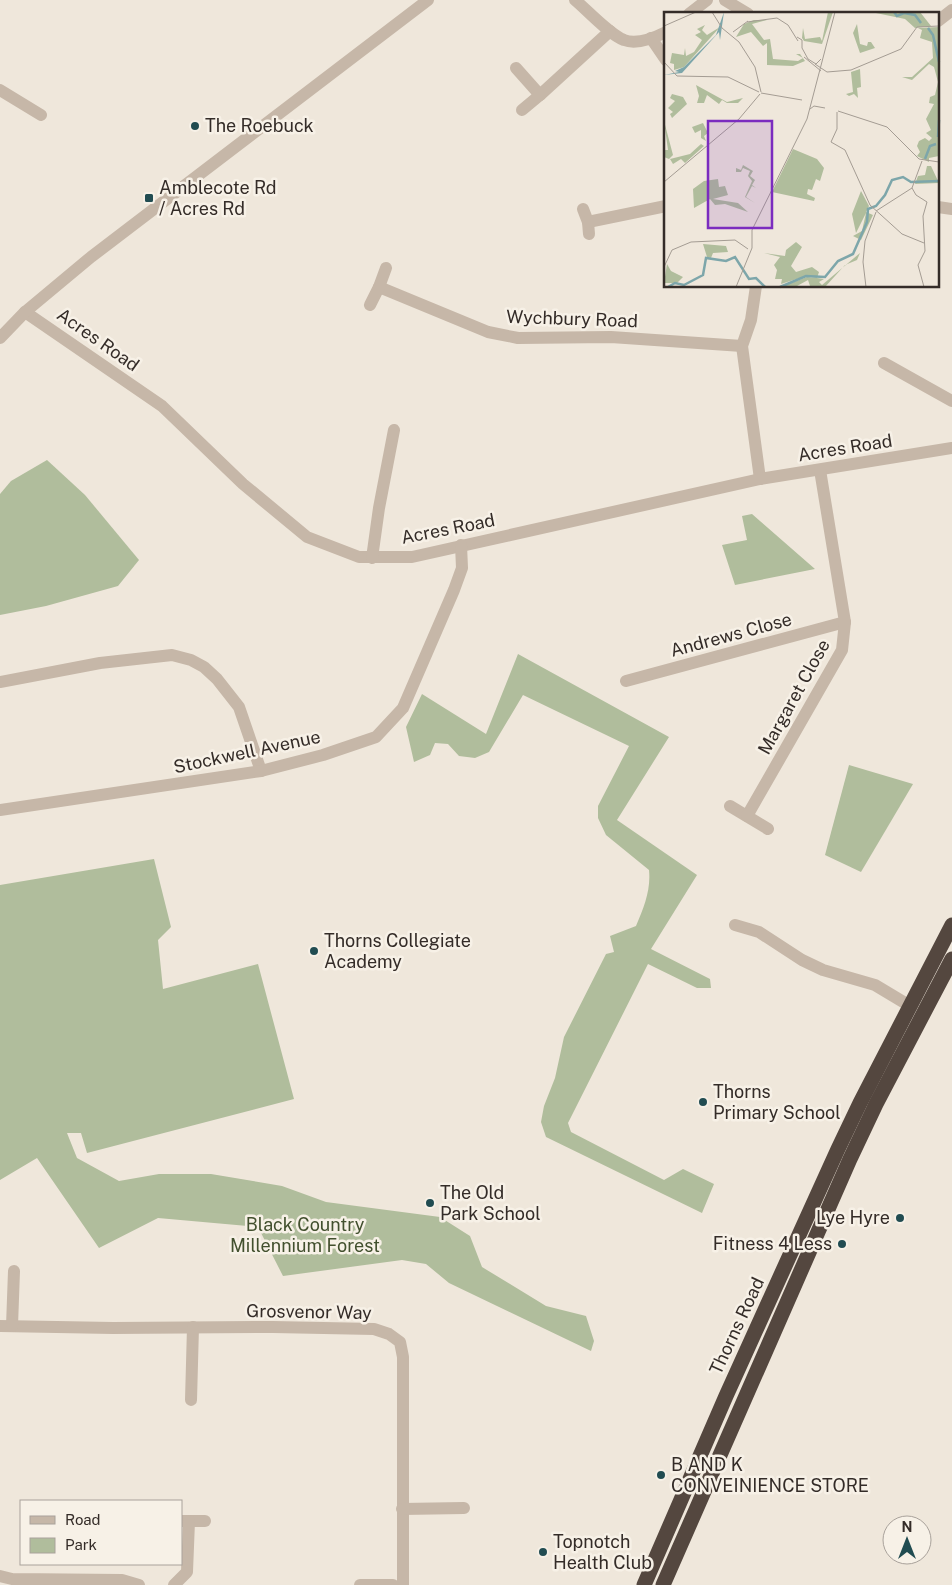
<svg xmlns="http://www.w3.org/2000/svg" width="952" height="1585" viewBox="0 0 952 1585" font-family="'Public Sans',sans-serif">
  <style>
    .green { fill: #b0bd9c }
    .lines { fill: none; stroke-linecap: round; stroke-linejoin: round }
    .minor { stroke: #c6b7a8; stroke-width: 12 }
    .highway { stroke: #54473f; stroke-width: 15 }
    .poi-dot { fill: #214c51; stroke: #f7f1e7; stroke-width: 2 }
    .labels { text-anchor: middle; stroke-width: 5; stroke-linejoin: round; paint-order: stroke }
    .poi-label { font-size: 18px; fill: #342c28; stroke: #f7f1e7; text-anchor: start }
    .street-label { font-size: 18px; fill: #342c28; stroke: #f7f1e7 }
    .park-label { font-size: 18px; fill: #42502e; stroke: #f7f1e7 }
    .inset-river { fill: none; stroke: #7da6aa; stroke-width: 2.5 }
    .inset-road { fill: none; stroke: #a49c93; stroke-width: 1 }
    .view { fill: #7b2cbf; fill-opacity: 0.15; stroke: #7b2cbf; stroke-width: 2.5 }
    .inset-edge { fill: none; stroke: #342c28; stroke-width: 2.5 }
  </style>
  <rect width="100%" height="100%" fill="#efe7db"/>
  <!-- green -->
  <g class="green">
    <polygon points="47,460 85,495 139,560 118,586 46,606 0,615 0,494 11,481"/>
    <polygon points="752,514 815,569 735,585 722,545 747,540 742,516"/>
    <path d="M518 654 669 737 617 820 697 875 651 949 710 979 711 988H697L648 964 568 1123 571 1132 664 1180 683 1169 714 1184 702 1213 546 1137 541 1122 544 1106 555 1078 564 1037 606 954 614 952 610 936 636 926C644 907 651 890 649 870L606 835 598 818V806L629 746 523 695 489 752 475 758 459 756 448 744 435 743 430 755 414 762 406 727 422 694 486 734Z"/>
    <polygon points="849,765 913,784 861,872 825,855"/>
    <polygon points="154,859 171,927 158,940 163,989 258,964 294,1099 87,1153 81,1133 67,1133 77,1158 119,1181 159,1174 211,1174 282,1186 326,1202 440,1217 470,1236 482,1267 546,1306 586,1316 594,1341 591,1351 449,1283 426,1264 402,1260 283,1276 258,1227 158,1218 99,1248 37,1158 0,1180 0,885"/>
  </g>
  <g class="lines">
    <!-- minor -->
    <g class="minor">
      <path d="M575 0C587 10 610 35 624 40 637 45 654 38 666 32"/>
      <polyline points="725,0 748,14"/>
      <polyline points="689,14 707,0"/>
      <polyline points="938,21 952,10"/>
      <polyline points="651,38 666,60"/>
      <polyline points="516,68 540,95"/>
      <polyline points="0,90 41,115"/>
      <polyline points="522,110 540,95 610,31"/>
      <polyline points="938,207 952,209"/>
      <polyline points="583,209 588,222 589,234"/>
      <polyline points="588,222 666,206"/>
      <polyline points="756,286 751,320 742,346 760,479"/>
      <polyline points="379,287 488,332 518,338 611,337 742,346"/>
      <polyline points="370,305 379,287 386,268"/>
      <polyline points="25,312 162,406 243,484 307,537 359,557 412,557 760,479 952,448"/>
      <polyline points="0,338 25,312 91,257 428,0"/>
      <polyline points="884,363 952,401"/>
      <polyline points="372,558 379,508 394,430"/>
      <polyline points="626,681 845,622"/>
      <polyline points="0,682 100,663 172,655 191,660 204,667 217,679 239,707 261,771"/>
      <polyline points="730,806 768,829"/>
      <polyline points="0,810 261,771 323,755 376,737 403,708 454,590 462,568 461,545"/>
      <polyline points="747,816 842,650 845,622 820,470"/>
      <polyline points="735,925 759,932 802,960 823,970 875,985 910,1006"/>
      <polyline points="0,1326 113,1328 273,1327 374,1329 389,1334 400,1342 403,1357 403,1585"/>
      <polyline points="12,1326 14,1271"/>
      <polyline points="191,1400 193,1327"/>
      <polyline points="402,1509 464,1508"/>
      <polyline points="181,1521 205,1521"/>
      <polyline points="0,1576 12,1579 122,1580 139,1585"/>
      <polyline points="174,1585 187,1572 189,1521"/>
      <polyline points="360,1585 393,1585"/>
    </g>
    <!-- highway -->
    <g class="highway">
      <polyline points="644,1585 726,1396 838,1149 860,1103 952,925"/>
      <polyline points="663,1585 850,1159 876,1104 952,959"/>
    </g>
  </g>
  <!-- markers -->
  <g class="poi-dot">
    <circle cx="195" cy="126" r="5"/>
    <rect x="144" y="193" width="10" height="10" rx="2.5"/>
    <circle cx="314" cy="951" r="5"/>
    <circle cx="703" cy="1102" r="5"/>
    <circle cx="430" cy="1203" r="5"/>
    <circle cx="900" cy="1218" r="5"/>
    <circle cx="842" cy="1244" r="5"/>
    <circle cx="661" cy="1475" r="5"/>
    <circle cx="543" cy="1552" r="5"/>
  </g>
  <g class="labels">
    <!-- poi labels -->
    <g class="poi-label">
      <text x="205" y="132">The Roebuck</text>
      <text x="159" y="194">Amblecote Rd<tspan x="159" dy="21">/ Acres Rd</tspan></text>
      <text x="324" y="947">Thorns Collegiate<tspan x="324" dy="21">Academy</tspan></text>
      <text x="713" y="1098">Thorns<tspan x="713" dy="21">Primary School</tspan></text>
      <text x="440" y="1199">The Old<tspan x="440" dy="21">Park School</tspan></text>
      <text x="890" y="1224" text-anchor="end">Lye Hyre</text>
      <text x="832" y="1250" text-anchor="end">Fitness 4 Less</text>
      <text x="671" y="1471">B AND K<tspan x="671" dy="21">CONVEINIENCE STORE</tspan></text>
      <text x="553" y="1548">Topnotch<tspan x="553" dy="21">Health Club</tspan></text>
    </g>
    <!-- street labels -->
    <g class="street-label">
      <text transform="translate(572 319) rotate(2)" y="6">Wychbury Road</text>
      <text transform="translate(98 340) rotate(35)" y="6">Acres Road</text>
      <text transform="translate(845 448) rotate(-9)" y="6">Acres Road</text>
      <text transform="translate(448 529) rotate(-11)" y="6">Acres Road</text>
      <text transform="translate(731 635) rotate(-15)" y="6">Andrews Close</text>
      <text transform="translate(794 697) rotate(-61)" y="6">Margaret Close</text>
      <text transform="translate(247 752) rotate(-12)" y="6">Stockwell Avenue</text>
      <text transform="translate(309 1312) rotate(1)" y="6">Grosvenor Way</text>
      <text transform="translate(737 1326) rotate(-65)" y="6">Thorns Road</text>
    </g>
    <!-- park labels -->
    <g class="park-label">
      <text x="305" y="1231">Black Country<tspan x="305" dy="21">Millennium Forest</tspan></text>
    </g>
  </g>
  <!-- overview -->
  <g transform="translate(664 12)">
    <rect width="275" height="275" fill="#efe7db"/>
    <path d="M164 0H169L158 32 140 29 138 26 139 16 141 27 156 25 158 29ZM207 0H256L267 14 251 16 241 7ZM90 8H103L88 12 100 28 106 27 109 47 134 49 139 46 132 42H136L141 49 129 54 103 53V31L99 34 87 20 72 25 80 12ZM193 12 196 32 203 34 204 30H207L211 36 196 41 189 21ZM41 13 38 18 43 23 56 15 20 55 10 58V52L6 51 8 41 20 43 21 36 22 44 30 40 38 28 31 23 37 20 33 17ZM275 15V144L265 146V150L253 144 256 140 253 134 255 129 261 126 265 129 268 126 262 121 267 118 262 107 270 92 265 91 266 85 271 83 274 70 270 55 265 52 248 68 238 65H248L269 46 268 30 256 26 258 18 254 16ZM196 57 197 75 193 76 194 86 190 82 185 84 182 82 189 80 187 60ZM32 73 63 90 79 86 74 91H63L58 88 55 92 43 83 40 91H33L35 84ZM8 82 19 85 23 92 8 106 6 102 9 100 4 96 11 89 6 86ZM0 109 9 143 5 147 0 145V138H4ZM39 111 44 121 40 124 42 129 37 126V118L31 121 28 115ZM37 132 40 134 21 151 17 147 9 152 6 147 26 142ZM129 137 153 147 160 156 156 169 152 167 148 178 144 177 143 182 151 186 150 189 108 180ZM79 153 89 159 86 164 91 168 88 173 92 176 88 174 82 185 91 191 81 185 88 169 84 164 86 159 79 156 77 160H72V156L77 158ZM263 154H267L275 171 251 172 254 164 261 163ZM54 167 55 175 61 174 64 183 49 187 74 191 84 200 61 192 51 193 46 187 30 196 29 177 40 169ZM197 179 205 194 202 200 209 203 197 228 189 224 198 219 202 201 192 221 188 202ZM132 230 138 235 127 254 132 260 148 255 155 260 153 266 160 267 155 270 158 273 196 241 193 248 181 253 161 275 146 274 144 268 133 274 117 275 143 265 153 266 142 264 117 272 118 267H111L113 258 110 253 116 245 100 241 121 244 122 238ZM39 232 62 234 64 240 49 241 47 246 43 245ZM3 252 7 259 19 265 13 271H0Z" fill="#b0bd9c"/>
    <path d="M60 0 56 28 55 20 18 61 0 63 15 60 11 59 20 55 52 23Z" fill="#7da6aa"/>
    <path class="inset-river" d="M230 0 233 4 240 1 251 3 257 11M264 16 269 23 275 50M274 125 275 108M261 147 266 134 272 132M4 275 11 271 20 273 39 263 42 246 62 249 71 245 85 267 92 266 101 275M116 275 142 264 161 265 174 249 189 242 203 210 204 197 212 194 221 183 228 168 239 165 247 170 275 169"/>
    <path class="inset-road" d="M48 0 58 16 75 30 91 55 97 80M83 10 113 6 124 13 134 29M0 14 32 0M69 20 84 9M133 25 138 28V36L144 47M140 45 157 59M144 47 152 52 157 47M0 50 13 64 64 65 95 80M151 52 163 60 187 58 237 37 253 15 275 14M97 81 138 88M146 97 150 94 161 96M174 99 223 115 255 147 275 150M173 100V117L167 130 181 138 206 193 238 222 260 231M258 149 248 176 252 183 263 190 259 204 261 239 254 253 260 275M0 170 75 107 96 82M212 199 248 176M0 255 8 238 27 230 71 228 84 237M72 275 88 236V218L143 107 171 0M202 275 199 250 201 229 212 200"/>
    <path class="view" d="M44 109H108V216H44Z"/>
    <rect width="275" height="275" class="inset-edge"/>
  </g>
  <!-- legend -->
  <rect x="20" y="1500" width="162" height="65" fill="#f7f1e7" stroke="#a9a29b"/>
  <rect x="30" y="1516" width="25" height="8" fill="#c6b7a8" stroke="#a9a29b"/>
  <text x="65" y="1525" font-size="15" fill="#342c28">Road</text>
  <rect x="30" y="1538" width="25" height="15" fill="#b0bd9c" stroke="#a9a29b"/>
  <text x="65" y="1550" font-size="15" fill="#342c28">Park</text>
  <!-- north arrow -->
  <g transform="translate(907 1540)"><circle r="24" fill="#f7f1e7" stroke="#a9a29b"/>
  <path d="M0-4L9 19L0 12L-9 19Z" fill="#214c51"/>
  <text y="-8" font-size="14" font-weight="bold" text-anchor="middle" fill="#342c28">N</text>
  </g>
</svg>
